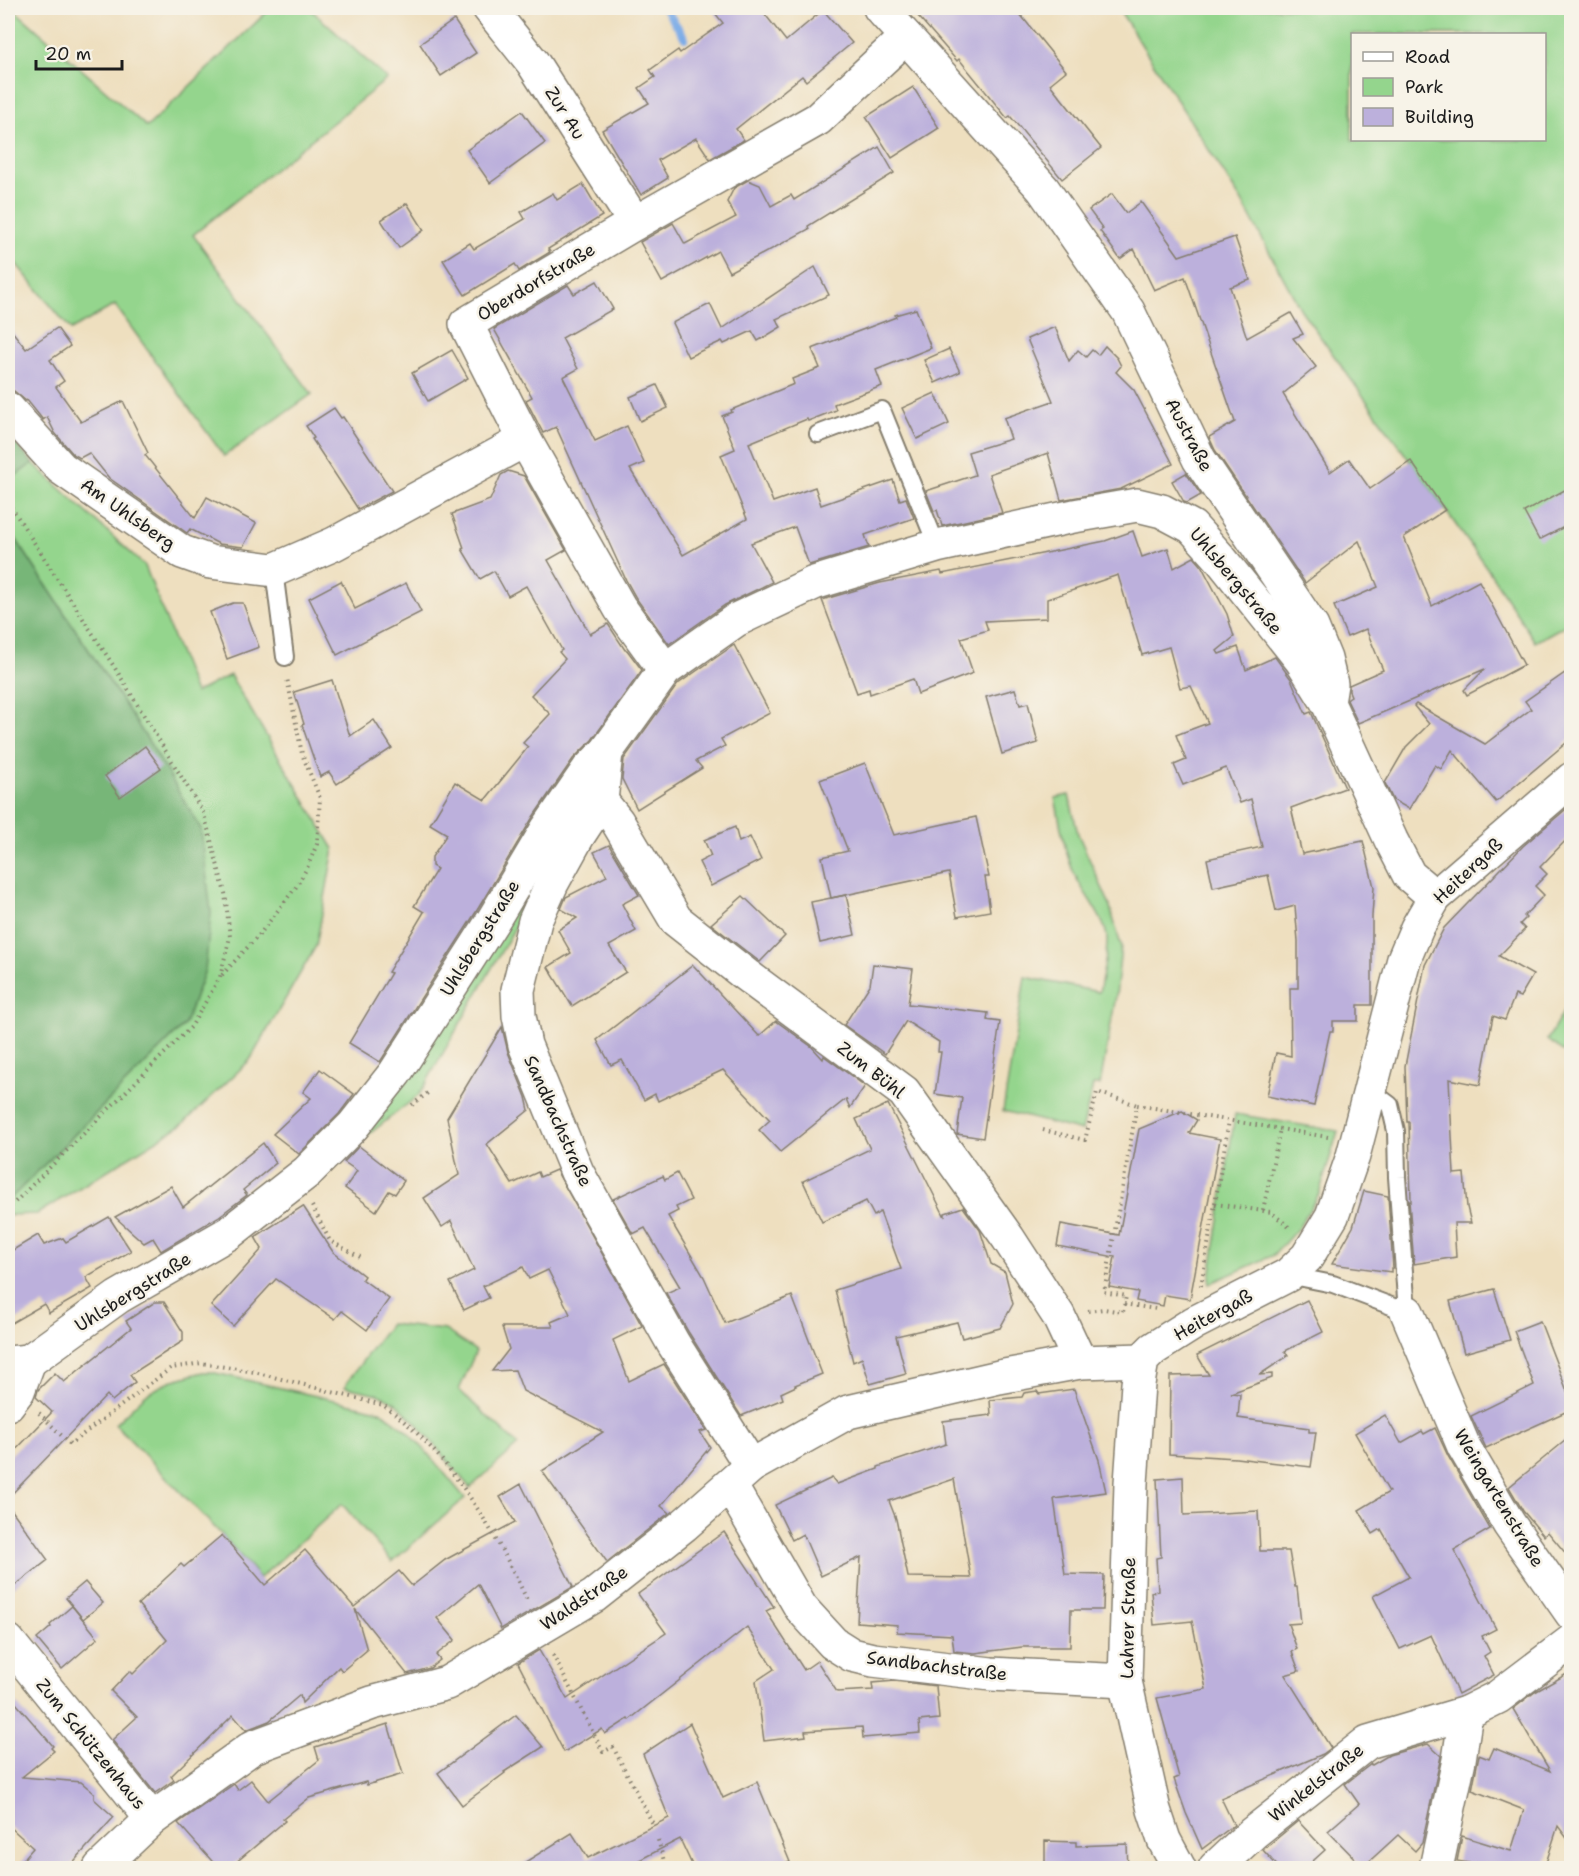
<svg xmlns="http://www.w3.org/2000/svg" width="1579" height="1876" viewBox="0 0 1579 1876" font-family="'Shantell Sans',sans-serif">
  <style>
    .green { fill: #94d58d; stroke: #587854; stroke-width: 1.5; fill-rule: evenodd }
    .forest { fill: #77b678; stroke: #4a694a; stroke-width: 1.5 }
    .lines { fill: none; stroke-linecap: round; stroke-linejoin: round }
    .stream { stroke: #7cace7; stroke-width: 8 }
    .building { fill: #bcb0dc; fill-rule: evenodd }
    .lane-casing { stroke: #857e6e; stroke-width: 20 }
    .street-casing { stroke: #857e6e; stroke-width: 36 }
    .secondary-casing { stroke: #857e6e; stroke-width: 36 }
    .path { stroke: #857e6e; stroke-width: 4; stroke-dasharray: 1.5 4.5; stroke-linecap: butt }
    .lane { stroke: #fff; stroke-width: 16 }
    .street { stroke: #fff; stroke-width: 33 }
    .secondary { stroke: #fff; stroke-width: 33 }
    .labels { text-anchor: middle; stroke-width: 5; stroke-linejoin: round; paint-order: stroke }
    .street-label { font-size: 18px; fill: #1c1c1c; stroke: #f7f3e8 }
  </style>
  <rect width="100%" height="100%" fill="#f7f3e8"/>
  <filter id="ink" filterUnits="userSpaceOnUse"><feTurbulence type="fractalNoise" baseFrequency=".0167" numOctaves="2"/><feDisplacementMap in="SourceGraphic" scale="12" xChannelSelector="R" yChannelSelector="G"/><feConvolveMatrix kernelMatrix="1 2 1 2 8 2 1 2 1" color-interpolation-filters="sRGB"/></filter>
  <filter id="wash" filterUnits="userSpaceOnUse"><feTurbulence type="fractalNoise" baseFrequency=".008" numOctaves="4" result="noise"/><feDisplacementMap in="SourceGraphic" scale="24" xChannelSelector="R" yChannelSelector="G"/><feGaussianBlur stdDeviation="1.35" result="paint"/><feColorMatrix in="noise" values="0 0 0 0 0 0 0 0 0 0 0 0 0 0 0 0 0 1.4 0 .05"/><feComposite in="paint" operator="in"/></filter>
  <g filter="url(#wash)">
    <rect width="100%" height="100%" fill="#eedfbf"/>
    <!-- green -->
    <g class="green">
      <polygon points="8,8 12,8 147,127 271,8 309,8 387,79 193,235 312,394 224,456 115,305 71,330 8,254"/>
      <path d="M1118 8H1252L1254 9 1260 8H1571V622L1535 642 1487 568 1301 310 1241 200ZM1352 34H1544V140H1352Z"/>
      <polygon points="33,463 145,566 195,693 230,675 334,849 316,946 250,1060 183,1124 37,1214 8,1215 8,1201 185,1024 153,748 8,527 8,481"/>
      <path d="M1069 795 1078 834 1109 903 1121 946 1116 996 1100 1085H1093L1082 1131 1003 1111 1025 977 1099 992C1102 978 1110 946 1106 932 1101 913 1086 897 1077 879 1064 855 1061 825 1055 798Z"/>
      <polygon points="534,867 532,898 419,1095 336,1160"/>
      <polygon points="1571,999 1572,1057 1571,1057 1547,1040"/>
      <polygon points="1235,1114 1338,1131 1319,1194 1299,1227 1274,1255 1209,1284"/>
      <polygon points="390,1324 445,1330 476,1351 459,1390 518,1445 470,1488 416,1423 395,1402 378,1394 345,1387 347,1382"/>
      <path d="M203 1372H211L378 1410C414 1430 438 1467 465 1498L392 1562 342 1504 260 1578 222 1535 115 1424 145 1395 170 1381Z"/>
    </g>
    <!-- forest -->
    <g class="forest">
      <polygon points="8,436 33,463 8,481"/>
      <polygon points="8,527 153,748 201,829 211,913 205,970 185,1024 8,1201"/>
    </g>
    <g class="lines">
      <!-- stream -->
      <polyline class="stream" points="665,8 685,38"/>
    </g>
    <g id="blocks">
      <!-- building -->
      <g class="building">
        <polygon points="711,8 760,8 786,41 823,10 852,43 806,81 802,76 736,129 744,140 710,159 696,138 658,160 668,178 641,195 602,130 649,103 639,88 655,77 650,70 678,50 680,53 723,23"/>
        <polygon points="911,8 1015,8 1066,71 1050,84 1101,148 1062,179 1010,116 1007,118 959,59 957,61"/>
        <polygon points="454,20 476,53 441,76 420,44"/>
        <polygon points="913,87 939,128 892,158 866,117"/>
        <polygon points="522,111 545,143 490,183 467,150"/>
        <polygon points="879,147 894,173 808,226 809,229 729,272 718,251 662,282 640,242 673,223 685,244 736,217 727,202 734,188 748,180 760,185 771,206 791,195 794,200"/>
        <polygon points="583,184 602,216 548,249 550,252 519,271 515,264 465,295 443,260 470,243 474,249 525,219 521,212 553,193 557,200"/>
        <polygon points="1112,194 1126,213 1141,202 1179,256 1235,237 1250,280 1230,287 1247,338 1291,313 1303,334 1293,338 1316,367 1283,394 1330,472 1349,459 1370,489 1411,461 1445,510 1404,537 1432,606 1479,581 1524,665 1467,695 1464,690 1485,669 1358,723 1347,700 1348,698 1351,696 1349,691 1349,685 1383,670 1366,629 1347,637 1334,606 1378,587 1359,541 1305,583 1215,450 1209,437 1235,422 1185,277 1154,290 1134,249 1120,259 1100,231 1103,229 1089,210"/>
        <polygon points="407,203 424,230 399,248 381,220"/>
        <polygon points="815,267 829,295 776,319 781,327 758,341 752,331 724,344 722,341 688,357 672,323 710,304 722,329"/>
        <polygon points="597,281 613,309 562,338 578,369 563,377 595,441 627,426 644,463 630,469 683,555 747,519 721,455 735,449 722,416 732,412 731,410 794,384 792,379 820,368 812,349 896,317 895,315 916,309 931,348 876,370 882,386 834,404 836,410 808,421 807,419 749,443 773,502 815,487 821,505 893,480 900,500 906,498 914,518 865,535 869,547 809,565 795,527 751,543 772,582 725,605 669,644 636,598 626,580 556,427 543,433 542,431 526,400 532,397 494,329 568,285 574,294"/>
        <polygon points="8,326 26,349 57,328 70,346 50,360 64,381 56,387 81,422 123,401 148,453 145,455 195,518 207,497 256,523 243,547 219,544 190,529 187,533 109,478 89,453 80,458 73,454 55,433 47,417 43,420 27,400 26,401 14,391 8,391"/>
        <polygon points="1055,327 1069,361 1078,350 1086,357 1092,350 1098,355 1105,346 1117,358 1121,366 1116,372 1134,390 1173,464 1121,489 1061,500 1048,453 989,474 1002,513 942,526 937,510 934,511 926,491 975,475 968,452 1011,439 1004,418 1053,401 1027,339"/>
        <polygon points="949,349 960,372 935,383 924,360"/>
        <polygon points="452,350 468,378 428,401 412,373"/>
        <polygon points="657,385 668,408 640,421 630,397"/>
        <polygon points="935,393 949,424 917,439 902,408"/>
        <polygon points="334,408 341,418 343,417 392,491 358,509 312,439 314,438 306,426"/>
        <polygon points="508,471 524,476 566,550 548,560 590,634 608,624 625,650 627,650 642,670 592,740 573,759 533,817 476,912 380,1062 349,1043 391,973 388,972 424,912 414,906 437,869 432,866 432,857 447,834 430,824 455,782 485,800 528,747 523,743 550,714 531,695 565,659 559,652 562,650 526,586 508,596 494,571 480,579 462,549 464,548 452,514 490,500 501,475"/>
        <polygon points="1186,473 1201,495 1187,503 1184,502 1172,481"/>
        <polygon points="1572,486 1572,523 1539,540 1524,512"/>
        <polygon points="1133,531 1142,557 1168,548 1174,568 1194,557 1201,565 1227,614 1234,637 1217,651 1219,654 1238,647 1246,670 1275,657 1291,679 1306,714 1311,712 1345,788 1291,808 1302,854 1363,841 1374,887 1372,916 1372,1005 1358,1005 1358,1021 1333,1021 1333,1031 1330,1031 1314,1106 1267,1096 1276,1053 1291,1056 1290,988 1298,988 1298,941 1295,906 1276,911 1268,875 1213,887 1207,859 1262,847 1251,799 1240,803 1226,768 1183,785 1174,765 1186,760 1176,735 1208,723 1191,686 1180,688 1169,647 1142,655 1118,575 1047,599 1047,618 985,621 988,630 961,638 973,673 918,694 913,679 870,694 869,689 857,693 822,600 880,583 941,571 942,574 1105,541"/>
        <polygon points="341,581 355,609 406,583 421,612 337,655 309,598"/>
        <polygon points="233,603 243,603 259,647 227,659 210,612"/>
        <polygon points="734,645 770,713 721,739 725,746 696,761 702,768 637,809 622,779 624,759 678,684"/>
        <polygon points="1572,668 1572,738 1496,802 1452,750 1441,769 1435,765 1409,809 1393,800 1385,783 1406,747 1429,724 1414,706 1416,704 1485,744 1531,709 1525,701"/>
        <polygon points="332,680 350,736 374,720 392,748 337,784 329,772 320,777 302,725 304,724 294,692"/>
        <polygon points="1015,689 1020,705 1028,703 1038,743 1002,754 986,697"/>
        <polygon points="145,746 161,768 120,797 105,776"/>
        <polygon points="865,763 894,835 976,817 989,877 985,877 990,911 957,917 949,873 831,898 822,857 848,851 820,780"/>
        <polygon points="1572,804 1572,834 1540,867 1547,874 1535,886 1544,895 1524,916 1526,918 1520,924 1525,929 1499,956 1533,975 1520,997 1515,995 1505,1020 1493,1016 1480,1085 1449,1079 1454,1174 1464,1173 1467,1207 1471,1223 1454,1223 1456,1257 1414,1264 1409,1201 1411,1202 1409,1122 1407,1122 1405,1066 1425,965 1444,928 1523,846"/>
        <polygon points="735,827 739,842 750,837 761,860 711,886 699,862 711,856 704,840"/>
        <polygon points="609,845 639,895 622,904 636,931 609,946 626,972 572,1006 548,967 571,953 558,930 577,918 561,909 566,897 607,876 594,852"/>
        <polygon points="846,895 855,935 820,943 811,902"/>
        <polygon points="743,896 785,936 760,962 711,924"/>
        <polygon points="873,964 913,969 908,1004 988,1013 987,1020 1000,1022 983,1138 957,1134 962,1098 935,1094 941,1052 938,1052 939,1042 906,1021 885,1054 844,1025 870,985"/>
        <polygon points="693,965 759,1036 776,1021 812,1047 823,1059 824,1056 865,1086 850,1108 846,1099 780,1152 759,1130 770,1120 723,1070 658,1101 655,1094 644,1100 622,1060 611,1065 597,1040"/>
        <polygon points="502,1027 508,1052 526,1097 529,1110 487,1144 512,1184 538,1172 540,1177 556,1170 642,1326 613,1340 629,1381 664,1364 706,1430 700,1432 710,1447 661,1506 669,1513 607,1562 542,1471 603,1432 523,1391 515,1370 492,1371 509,1349 502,1327 553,1327 551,1322 570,1314 548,1270 529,1279 523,1267 483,1286 489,1298 464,1310 450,1282 474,1270 451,1221 442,1227 424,1198 459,1175 447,1118"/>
        <polygon points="320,1069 354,1094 339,1114 299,1154 273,1134 311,1098 303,1092"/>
        <polygon points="888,1104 945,1217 945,1213 963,1207 980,1230 991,1264 1005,1272 1013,1304 1000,1328 962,1338 957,1322 896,1336 906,1374 870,1384 862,1358 853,1362 835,1290 901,1269 880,1212 874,1216 866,1201 822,1222 803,1181 870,1149 856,1119"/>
        <polygon points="1182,1111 1197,1120 1189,1133 1220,1139 1190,1299 1165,1295 1163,1306 1136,1301 1138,1292 1109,1287 1115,1257 1057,1246 1061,1224 1119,1235 1139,1129"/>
        <polygon points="263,1143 276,1163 243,1190 247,1195 218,1217 161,1251 153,1238 144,1243 115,1217 171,1186 183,1207"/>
        <polygon points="359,1146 404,1181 395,1194 389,1191 376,1211 345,1188 357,1171 344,1162"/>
        <polygon points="677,1173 691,1200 676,1207 678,1211 668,1216 704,1277 725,1323 792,1296 822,1374 795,1385 796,1386 781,1393 783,1399 741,1416 689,1333 666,1293 680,1287 645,1228 633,1234 613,1199 663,1176 665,1180"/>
        <polygon points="1364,1191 1388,1196 1393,1268 1391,1268 1391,1272 1332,1264 1353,1227"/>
        <polygon points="303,1206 333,1252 364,1276 362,1279 389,1299 367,1330 342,1311 335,1319 276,1279 233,1326 211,1306 262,1249 255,1237"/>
        <polygon points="109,1217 131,1251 86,1277 92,1288 49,1313 44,1304 8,1325 8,1253 38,1235 44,1245 63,1238 66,1242"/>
        <polygon points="1494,1289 1510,1340 1464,1353 1450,1301"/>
        <polygon points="1307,1300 1323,1332 1285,1351 1288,1356 1259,1375 1272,1374 1272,1378 1231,1393 1240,1394 1238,1418 1309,1428 1309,1432 1316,1432 1311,1467 1236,1458 1169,1454 1170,1376 1209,1375 1197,1355"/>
        <polygon points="155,1302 164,1302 183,1332 183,1341 130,1375 135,1382 112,1401 107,1395 8,1498 8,1458 52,1412 36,1397 38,1390 55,1373 64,1382 131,1328 126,1321"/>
        <polygon points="1540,1321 1572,1404 1572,1409 1486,1448 1471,1416 1534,1385 1514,1331"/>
        <path d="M1074 1389 1099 1460 1106 1492 1054 1499 1065 1574 1104 1575 1103 1610H1071L1070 1647H1022L975 1653 954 1651 952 1635 897 1632 898 1625 857 1622 861 1557 821 1576 803 1534 792 1540 775 1505 832 1478 837 1484 878 1469V1467L946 1444 943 1421 991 1415 990 1400 1022 1397 1024 1393 1037 1391 1039 1394ZM954 1479 971 1578 908 1577 896 1519 889 1501Z"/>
        <polygon points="1385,1415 1401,1443 1422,1431 1424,1434 1435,1428 1448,1456 1490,1529 1454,1550 1496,1629 1482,1636 1490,1652 1484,1656 1494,1675 1458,1694 1431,1635 1400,1649 1373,1596 1409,1577 1381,1529 1373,1534 1359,1510 1389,1492 1355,1433"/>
        <polygon points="1572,1435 1572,1561 1548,1532 1544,1536 1523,1511 1509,1487"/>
        <polygon points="1183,1477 1184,1515 1258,1511 1260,1551 1289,1551 1295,1587 1297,1587 1301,1623 1288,1624 1297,1649 1292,1652 1299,1671 1285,1675 1331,1748 1323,1754 1221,1798 1234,1825 1202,1849 1186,1813 1174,1779 1179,1777 1157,1698 1206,1689 1192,1621 1154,1625 1151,1592 1158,1591 1156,1558 1161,1557 1157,1479"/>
        <polygon points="521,1484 573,1587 501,1629 478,1584 437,1618 455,1640 436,1655 440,1660 430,1668 407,1674 355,1609 367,1650 342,1671 339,1667 302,1703 300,1695 269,1721 246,1730 233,1715 171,1776 174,1780 155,1793 112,1740 137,1717 111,1691 130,1671 133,1674 167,1640 138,1604 181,1564 184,1567 222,1535 265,1585 305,1550 354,1607 399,1571 412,1586 445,1560 515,1522 500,1497"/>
        <polygon points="8,1505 48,1560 8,1591"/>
        <polygon points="724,1532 774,1607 766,1611 804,1670 817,1661 837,1692 873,1690 872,1683 895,1681 936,1686 939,1719 919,1721 920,1733 863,1738 862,1727 805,1731 806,1736 764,1741 756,1681 774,1669 747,1627 629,1720 628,1719 605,1734 602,1729 564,1752 518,1663 539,1650 567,1699 666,1633 638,1594"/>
        <polygon points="85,1582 103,1603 83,1619 66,1598"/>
        <polygon points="72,1606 98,1638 62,1669 37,1639 51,1627 50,1625"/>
        <polygon points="1572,1671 1572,1845 1558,1826 1544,1869 1503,1869 1457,1861 1462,1836 1511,1851 1524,1810 1472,1790 1479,1755 1489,1759 1494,1748 1550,1771 1513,1709 1535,1692"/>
        <polygon points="8,1694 53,1746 51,1748 54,1751 22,1777 81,1782 94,1793 94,1799 114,1817 67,1869 15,1869 33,1848 8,1825"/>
        <polygon points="516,1715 543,1747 504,1772 505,1773 462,1805 438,1773"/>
        <polygon points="690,1723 723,1798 757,1782 790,1862 773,1869 694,1869 680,1839 622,1869 514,1869 572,1833 588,1858 669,1818 643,1754"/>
        <polygon points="388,1724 403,1774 367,1785 366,1782 309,1798 283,1819 285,1821 228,1869 219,1869 178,1823 234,1784 238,1790 251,1780 268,1801 319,1760 315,1747"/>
        <polygon points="1428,1744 1441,1756 1422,1843 1415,1851 1398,1835 1363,1867 1328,1831 1359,1804 1345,1784 1371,1764 1372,1765 1389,1755"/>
        <polygon points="1298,1821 1325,1850 1304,1869 1280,1869 1263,1850"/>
        <polygon points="1045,1841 1076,1842 1076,1846 1127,1844 1128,1869 1045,1869"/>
      </g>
    </g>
  </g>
  <g filter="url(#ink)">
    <use href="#blocks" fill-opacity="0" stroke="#857e6e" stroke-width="1.5"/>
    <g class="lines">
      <!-- lane casing -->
      <g class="lane-casing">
        <g id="lane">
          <polyline points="818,434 882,410 937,546"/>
          <polyline points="274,570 285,657"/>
          <polyline points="1288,1275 1333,1284 1407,1312 1397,1177 1396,1131 1390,1105 1370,1090"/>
        </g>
      </g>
      <!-- street casing -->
      <g class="street-casing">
        <g id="street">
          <polyline points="489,8 533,63 635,223"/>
          <polyline points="880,8 1043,189 1128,311 1199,459 1312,627 1325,659 1331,684 1328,703 1391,840 1409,875 1435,897"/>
          <polyline points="8,409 61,468 182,552 210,562 274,570 334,544 525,440"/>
          <polyline points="665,670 620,608 525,440 466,324 635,223 818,119 906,37"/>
          <polyline points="606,752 601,801 578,836 552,883 535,921 518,990 519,1016 525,1045 577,1172 673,1343 751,1466"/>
          <polyline points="601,801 617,821 676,920 746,975 904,1092 1008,1238 1058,1315 1080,1362"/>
          <polyline points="1407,1312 1464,1447 1509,1524 1572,1614"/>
          <polyline points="8,1363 29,1361 118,1297 229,1233 307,1172 353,1126 395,1073 492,922 548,828 588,770 606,752 665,670 736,620 814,583 937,546 1074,516 1137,505 1162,511 1192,527 1219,557 1302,661 1328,703"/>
          <polyline points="8,1404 18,1391 29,1361"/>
          <polyline points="730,1485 801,1608 833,1643 852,1655 873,1660 991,1674 1125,1681"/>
          <polyline points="8,1641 152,1819"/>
          <polyline points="100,1868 152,1819 253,1747 372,1703 447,1683 594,1596 684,1525 751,1466 848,1412 999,1377 1080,1362 1142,1360"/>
          <polyline points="1215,1868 1253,1833 1368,1742 1466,1713 1498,1697 1572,1641"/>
          <polyline points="1436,1868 1459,1760 1466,1713"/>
        </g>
      </g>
      <!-- secondary casing -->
      <g class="secondary-casing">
        <polyline id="secondary" points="1179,1868 1164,1840 1154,1810 1125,1681 1131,1483 1138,1384 1142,1360 1153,1349 1194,1323 1288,1275 1307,1257 1332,1216 1353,1156 1404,959 1417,928 1435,897 1572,779"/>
      </g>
      <!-- path -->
      <g class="path">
        <polyline points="8,502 120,676 204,814 225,893 230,937 220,977 191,1027 8,1209"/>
        <polyline points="222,975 259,935 296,887 307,868 317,844 320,798 302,754 287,678"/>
        <polyline points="412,1105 429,1092"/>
        <polyline points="1043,1130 1085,1140 1097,1092 1137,1105"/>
        <polyline points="1215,1204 1271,1212 1289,1227"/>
        <polyline points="312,1206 330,1241 364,1259"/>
        <polyline points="1263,1210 1280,1129"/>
        <polyline points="1201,1286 1229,1121"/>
        <polyline points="1124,1304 1156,1309"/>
        <polyline points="1088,1311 1104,1309 1123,1312 1126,1296 1104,1292 1137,1105 1328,1137"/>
        <path d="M39 1413 70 1444 171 1368 202 1363 254 1372 383 1405C448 1450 495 1531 528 1602"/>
        <polyline points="553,1655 603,1752 613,1747 654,1826"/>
        <polyline points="658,1840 666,1868"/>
      </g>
      <!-- lane -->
      <use href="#lane" class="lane"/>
      <!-- street -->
      <use href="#street" class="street"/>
      <!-- secondary -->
      <use href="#secondary" class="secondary"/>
    </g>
  </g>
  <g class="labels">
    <!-- street labels -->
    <g class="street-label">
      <text transform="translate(565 113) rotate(58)" y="6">Zur Au</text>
      <text transform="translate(536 282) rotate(-31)" y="6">Oberdorfstraße</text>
      <text transform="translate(1189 435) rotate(62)" y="6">Austraße</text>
      <text transform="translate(128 514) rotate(35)" y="6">Am Uhlsberg</text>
      <text transform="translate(1236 581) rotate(50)" y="6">Uhlsbergstraße</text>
      <text transform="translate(1468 871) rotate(-43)" y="6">Heitergaß</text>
      <text transform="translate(480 938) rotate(-58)" y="6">Uhlsbergstraße</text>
      <text transform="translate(871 1070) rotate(38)" y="6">Zum Bühl</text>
      <text transform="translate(558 1121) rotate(66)" y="6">Sandbachstraße</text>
      <text transform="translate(133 1292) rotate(-32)" y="6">Uhlsbergstraße</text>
      <text transform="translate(1213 1315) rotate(-29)" y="6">Heitergaß</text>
      <text transform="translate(1499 1498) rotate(59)" y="6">Weingartenstraße</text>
      <text transform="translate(584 1598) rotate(-34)" y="6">Waldstraße</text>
      <text transform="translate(1128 1618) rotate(-89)" y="6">Lahrer Straße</text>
      <text transform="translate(937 1666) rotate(7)" y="6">Sandbachstraße</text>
      <text transform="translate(91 1744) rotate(51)" y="6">Zum Schützenhaus</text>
      <text transform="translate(1316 1783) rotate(-38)" y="6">Winkelstraße</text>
    </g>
  </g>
  <!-- margin -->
  <rect width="1579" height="1876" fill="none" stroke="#f7f3e8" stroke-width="30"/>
  <!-- legend -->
  <rect x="1351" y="33" width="195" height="108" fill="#f7f3e8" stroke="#9f9d96" stroke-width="1.5"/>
  <rect x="1363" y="52" width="30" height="9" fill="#ffffff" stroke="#9f9d96" stroke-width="1.5"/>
  <text x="1405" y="63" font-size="18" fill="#1c1c1c">Road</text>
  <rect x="1363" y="78" width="30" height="18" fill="#94d58d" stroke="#9f9d96" stroke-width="1.5"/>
  <text x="1405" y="93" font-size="18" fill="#1c1c1c">Park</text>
  <rect x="1363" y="108" width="30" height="18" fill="#bcb0dc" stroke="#9f9d96" stroke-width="1.5"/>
  <text x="1405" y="123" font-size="18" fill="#1c1c1c">Building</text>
  <!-- scale -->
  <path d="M36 60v9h86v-9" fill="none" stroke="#1c1c1c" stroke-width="3"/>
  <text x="45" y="60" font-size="18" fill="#1c1c1c" stroke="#f7f3e8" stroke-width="4.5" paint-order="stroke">20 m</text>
</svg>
